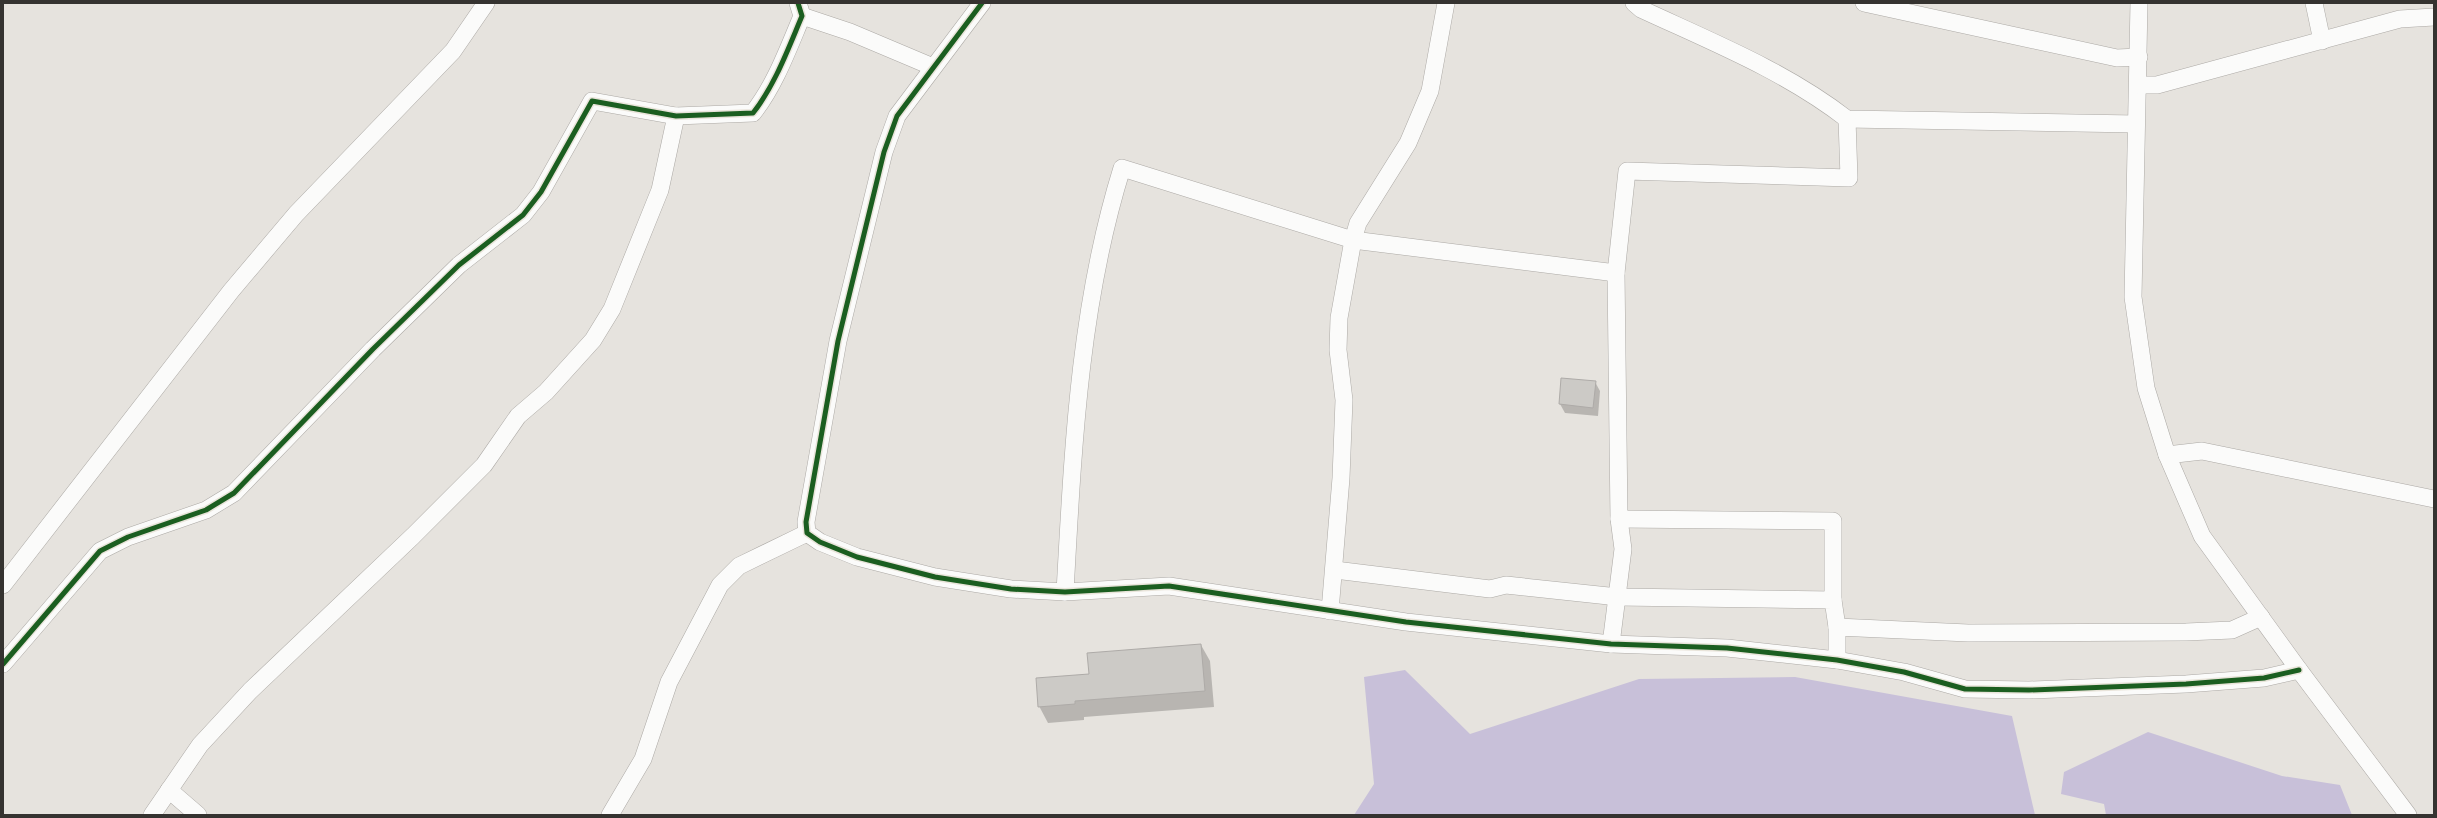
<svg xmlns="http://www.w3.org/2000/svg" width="2437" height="818" viewBox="0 0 2437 818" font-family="Commissioner,sans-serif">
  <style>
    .forest { fill: #c8c0d9 }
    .shadow { fill: #0003 }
    .building { fill: #cccac6; stroke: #aeaba8 }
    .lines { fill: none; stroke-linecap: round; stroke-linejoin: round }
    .minor-casing { stroke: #aca9a5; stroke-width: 18 }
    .minor { stroke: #fbfbfa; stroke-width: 17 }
    .cycleway-casing { stroke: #e9e4da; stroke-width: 8 }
    .cycleway { stroke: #1b5e20; stroke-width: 5 }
  </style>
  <rect width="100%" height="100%" fill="#e6e3de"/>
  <!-- forest -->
  <g class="forest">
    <polygon points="1405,670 1470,734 1639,679 1795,677 2012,716 2035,815 1354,815 1374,784 1364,677"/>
    <polygon points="2148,732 2282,776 2340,785 2352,815 2106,815 2104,804 2061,794 2064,772"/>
  </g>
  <!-- shadow -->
  <g class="shadow">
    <polygon points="1595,382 1600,391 1598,416 1565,413 1560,404"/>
    <polygon points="1201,645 1210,661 1214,707 1084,717 1084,720 1048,723 1039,706 1090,675"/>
  </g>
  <!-- building -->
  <g class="building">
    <polygon points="1561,378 1596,381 1593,408 1559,404"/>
    <polygon points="1201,644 1205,691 1075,701 1075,704 1038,707 1036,678 1089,674 1087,653"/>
  </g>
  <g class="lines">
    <!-- minor casing -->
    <g class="minor-casing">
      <g id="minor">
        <polyline points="982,3 897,116 884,152 838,341 806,522 807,533 820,542 857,557 935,577 1011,589 1065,592 1169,586 1406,622 1611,644 1727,648 1837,660 1904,672 1965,689 2029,690 2186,684 2264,678 2299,670"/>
        <path d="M1634 3 1641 9C1712 42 1785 71 1847 119L2136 124"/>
        <polyline points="1864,3 2117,58 2139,57"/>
        <polyline points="2139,3 2133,297 2146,388 2167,455 2202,536 2299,670 2408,815"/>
        <polyline points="2314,3 2322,41"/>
        <polyline points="802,16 850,32 933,67"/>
        <polyline points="2138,85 2157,85 2400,19 2434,17"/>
        <polyline points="2167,455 2202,451 2434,499"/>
        <polyline points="1619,519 1833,521 1833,600"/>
        <polyline points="1335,570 1490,589 1506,585 1618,597 1833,600 1837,627"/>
        <polyline points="3,585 231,291 296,214 453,51 486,3"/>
        <path d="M1065 592C1073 449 1079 306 1122 168L1353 240 1616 273"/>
        <polyline points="1330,611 1341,478 1344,400 1338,350 1339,318 1353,240 1358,223 1408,143 1430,91 1446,3"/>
        <polyline points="1611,644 1623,549 1619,519 1616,273 1627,171 1849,178 1847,119"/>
        <polyline points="1837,660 1837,627 1968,633 2186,632 2232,630 2261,617"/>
        <path d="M3 664 100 551 128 537 206 510 234 493 373 349 459 265 523 215 541 192 592 101 676 116 753 113C775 85 788 49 802 16L798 3"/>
        <polyline points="169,790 198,815"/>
        <polyline points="152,815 200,745 250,691 413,536 484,465 518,416 546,392 593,340 612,309 660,190 676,116"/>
        <polyline points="610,815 643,759 669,682 720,585 739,566 807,533"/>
      </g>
    </g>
    <!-- minor -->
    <use href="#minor" class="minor"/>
    <!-- cycleway casing -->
    <g class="cycleway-casing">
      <g id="cycleway">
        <polyline points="982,3 897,116 884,152 838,341 806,522 807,533 820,542 857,557 935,577 1011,589 1065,592 1169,586 1406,622 1611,644 1727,648 1837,660 1904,672 1965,689 2029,690 2186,684 2264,678 2299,670"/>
        <path d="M3 664 100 551 128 537 206 510 234 493 373 349 459 265 523 215 541 192 592 101 676 116 753 113C775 85 788 49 802 16L798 3"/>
      </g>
    </g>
    <!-- cycleway -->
    <use href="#cycleway" class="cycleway"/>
  </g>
  <!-- border -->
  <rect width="2437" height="818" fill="none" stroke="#353330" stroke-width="8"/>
</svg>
